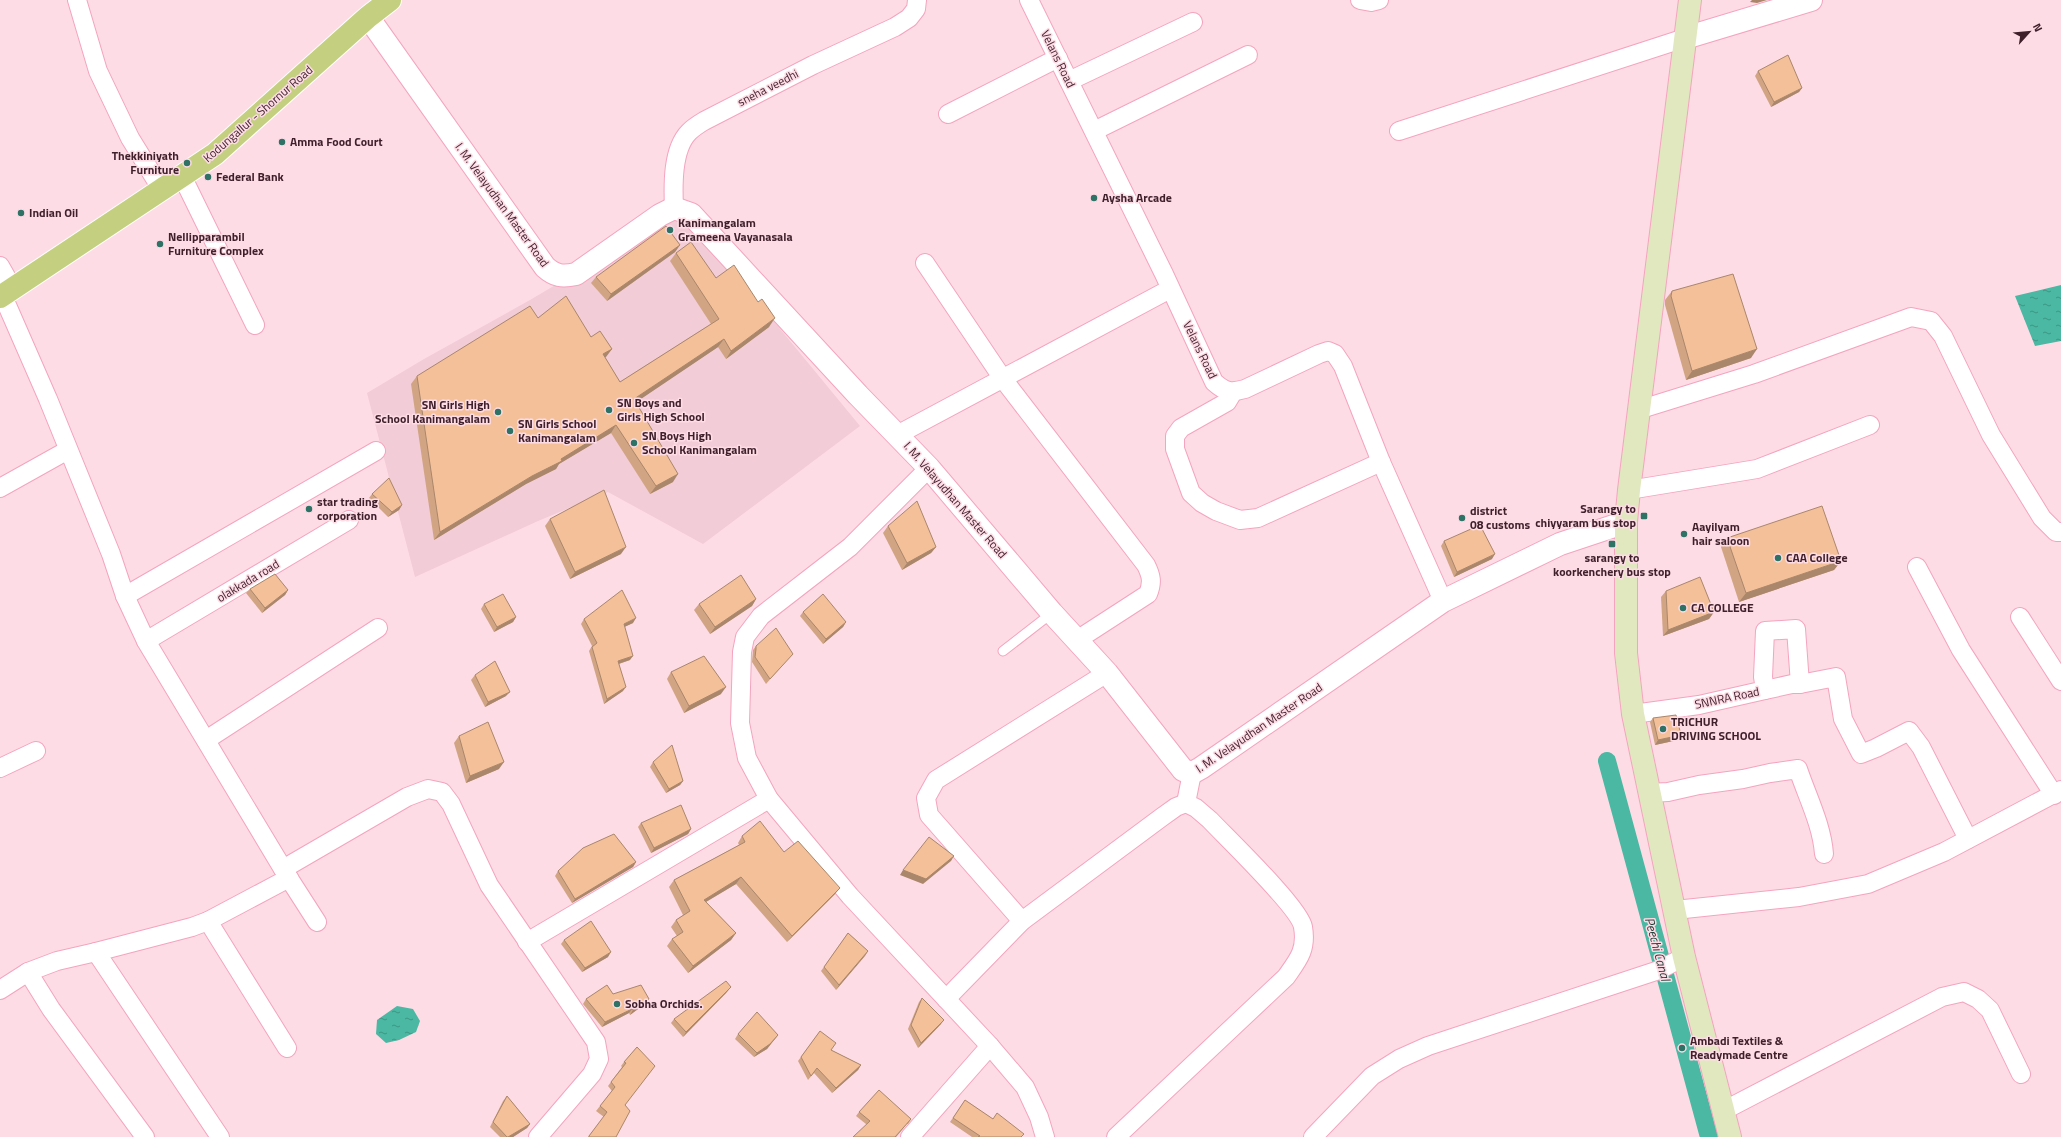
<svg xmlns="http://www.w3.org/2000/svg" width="2061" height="1137" viewBox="0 0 2061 1137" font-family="'Titillium Web',sans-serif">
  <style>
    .built { fill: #f2ccd7 }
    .water { fill: url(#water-ripples) }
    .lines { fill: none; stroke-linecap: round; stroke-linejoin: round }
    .canal { stroke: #4ab8a3; stroke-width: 18 }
    .service-casing { stroke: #f4a4be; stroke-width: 11 }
    .minor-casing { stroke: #f4a4be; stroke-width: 20 }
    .tertiary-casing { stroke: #f4a4be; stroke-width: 24 }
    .secondary-casing { stroke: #f4a4be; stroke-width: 24 }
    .primary-casing { stroke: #fff; stroke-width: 24 }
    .service { stroke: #fff; stroke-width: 9 }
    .minor { stroke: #fff; stroke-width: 18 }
    .tertiary { stroke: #fff; stroke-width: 22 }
    .secondary { stroke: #e1e8bf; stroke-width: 22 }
    .primary { stroke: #c4d080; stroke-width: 22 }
    .wall { fill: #d1a584 }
    .shaded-wall { fill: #aa866b }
    .building { fill: #f3c099; stroke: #aa866b }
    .poi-dot { fill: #2e7265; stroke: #fedce6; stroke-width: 1.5 }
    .labels { text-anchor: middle; stroke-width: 3; stroke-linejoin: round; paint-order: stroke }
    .street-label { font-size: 12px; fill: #3e1f2a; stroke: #fedce6 }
    .poi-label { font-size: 12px; font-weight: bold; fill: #3e1f2a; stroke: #fedce6; text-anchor: start }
    .water-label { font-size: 13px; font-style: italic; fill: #253d38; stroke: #fedce6 }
  </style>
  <defs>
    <pattern id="water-ripples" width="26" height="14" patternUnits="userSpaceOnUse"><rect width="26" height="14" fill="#4ab8a3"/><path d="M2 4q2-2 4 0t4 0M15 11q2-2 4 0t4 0" fill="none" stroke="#3f9585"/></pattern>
  </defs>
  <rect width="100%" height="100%" fill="#fedce6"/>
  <!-- built -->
  <polygon class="built" points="682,210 860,426 703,544 608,492 538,521 415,577 367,393 424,359 530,300"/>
  <!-- water -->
  <g class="water">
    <polygon points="2061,285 2061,341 2035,346 2015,296"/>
    <polygon points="397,1006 413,1009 420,1021 416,1032 399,1040 386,1043 376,1034 377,1020"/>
  </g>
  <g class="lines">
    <!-- canal -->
    <polyline class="canal" points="1607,761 1709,1137"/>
    <!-- service casing -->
    <g class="service-casing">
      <polyline id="service" points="1003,651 1052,613"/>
    </g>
    <!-- minor casing -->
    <g class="minor-casing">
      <g id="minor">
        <polyline points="77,0 98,71 130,138 162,190"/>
        <path d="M1029 0 1164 274 1214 382C1225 392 1231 393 1245 389L1319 354 1328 351 1335 354 1343 366 1381 462 1443 601"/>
        <polyline points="1360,0 1371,2 1379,0"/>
        <polyline points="1069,81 1193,22"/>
        <polyline points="948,114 1058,58"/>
        <polyline points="1094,131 1248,55"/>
        <polyline points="1399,131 1685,38"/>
        <polyline points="182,176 255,325"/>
        <path d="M674 208C673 186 672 149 689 132 693 128 699 124 704 121L813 65 895 27 909 18 916 9 917 0"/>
        <path d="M925 263 1003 379 1146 565C1151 575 1153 582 1148 594L1077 640"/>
        <polyline points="0,266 13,289"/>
        <polyline points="3,296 48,399 111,554 125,596 146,641 283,869 317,922"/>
        <polyline points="1233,392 1227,402 1181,428 1175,436 1175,449 1191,493 1202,503 1216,511 1240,520 1258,518 1381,462"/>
        <polyline points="1638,410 1754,374 1911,317 1931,321 1943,336 1991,435 2042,518 2056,532 2061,532"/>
        <polyline points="897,435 1170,289"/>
        <polyline points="929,468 850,547 761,616 745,637 742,652 740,723 747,758 769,799 850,896 990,1046 1025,1087 1039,1117 1045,1137"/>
        <polyline points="0,488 68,450"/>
        <polyline points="1629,490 1757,469 1870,425"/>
        <polyline points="1917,567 1961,650 2054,795"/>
        <polyline points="125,596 376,451"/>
        <polyline points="2020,617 2061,681"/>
        <polyline points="146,641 349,520"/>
        <polyline points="1765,690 1792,684 1800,684"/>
        <polyline points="1633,714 1699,705 1765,690 1763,677 1765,631 1796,629 1800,684 1836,677 1843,719 1861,754 1876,748 1909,731 1921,747 1968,839"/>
        <polyline points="206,740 378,628"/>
        <polyline points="0,768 36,751"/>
        <path d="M1649 793 1668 792 1699 785 1743 779 1770 773 1798 769C1807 796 1822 825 1824 854"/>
        <polyline points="283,869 407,797 428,789 442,792 451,804 489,885 596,1042 599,1059 592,1074 538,1137"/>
        <polyline points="1675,910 1799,897 1868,884 1944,852 2061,790"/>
        <polyline points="208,921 287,1048"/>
        <polyline points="1022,921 929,815 926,798 936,780 1107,673"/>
        <polyline points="527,942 769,799"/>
        <polyline points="96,952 57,961 28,972 51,1009 145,1137"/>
        <polyline points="0,990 28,972"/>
        <polyline points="946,999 1022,921 1162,817 1176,807 1186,803"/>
        <polyline points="1723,1111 1942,997 1964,992 1978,999 1990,1010 2021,1074"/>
        <polyline points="220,1137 96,952 192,927 208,921 289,878"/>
        <polyline points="910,1137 990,1046"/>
        <path d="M1116 1137 1286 977C1298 960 1307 950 1303 927 1300 908 1227 838 1210 820L1196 808 1186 803 1192 773"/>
        <polyline points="1313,1137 1372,1076 1399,1059 1428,1046 1659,970 1684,957"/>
      </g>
    </g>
    <!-- tertiary casing -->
    <g class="tertiary-casing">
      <g id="tertiary">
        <path d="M368 17 545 267C555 276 562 277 576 274L660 215 674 208 691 214 858 395 929 468 1052 613 1107 673 1183 770 1192 773 1201 768 1443 601 1560 544 1626 522"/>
        <polyline points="1685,38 1811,0"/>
      </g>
    </g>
    <!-- secondary casing -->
    <g class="secondary-casing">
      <polyline id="secondary" points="1690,0 1629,490 1626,522 1626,653 1633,714 1684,957 1730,1137"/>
    </g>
    <!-- primary casing -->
    <g class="primary-casing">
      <polyline id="primary" points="0,297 215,154 368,17 390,0"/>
    </g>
    <!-- service -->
    <use href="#service" class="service"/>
    <!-- minor -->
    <use href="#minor" class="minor"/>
    <!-- tertiary -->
    <use href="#tertiary" class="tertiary"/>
    <!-- secondary -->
    <use href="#secondary" class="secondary"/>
    <!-- primary -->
    <use href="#primary" class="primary"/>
  </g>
  <!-- wall -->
  <g class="wall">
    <polygon points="1758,71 1802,88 1799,92 1771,107 1755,76"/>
    <polygon points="680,245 675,252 607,301 591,283 596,277"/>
    <polygon points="676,253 716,278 769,327 726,359 718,347 636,402 673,482 650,494 611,433 559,464 556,469 526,484 434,540 411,384 417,376 538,318 591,337 612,349 605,357 620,382 711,324 670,261"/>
    <polygon points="1672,291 1751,358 1686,380 1665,305 1665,300"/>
    <polygon points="372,494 402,505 399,510 388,517 369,498"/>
    <polygon points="550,519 621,554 570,579 545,526"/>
    <polygon points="888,526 936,547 931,553 902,570 883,533"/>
    <polygon points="1727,538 1841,561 1834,570 1739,602 1721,547"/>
    <polygon points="1444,541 1492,559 1454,577 1441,546"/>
    <polygon points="250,589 288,590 285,595 262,613 246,593"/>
    <polygon points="1666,591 1714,612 1709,619 1663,636 1661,597"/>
    <polygon points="756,599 752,606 710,634 694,610 699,604"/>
    <polygon points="484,604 516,617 513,622 494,632 481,609"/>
    <polygon points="803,612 846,622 843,627 823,644 800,616"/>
    <polygon points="584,619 633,623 624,627 630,660 619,664 623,691 604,704 589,651 592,646 581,624"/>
    <polygon points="756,646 793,654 789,658 766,684 752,662 753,650"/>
    <polygon points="671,672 721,694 684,713 667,679"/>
    <polygon points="475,675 506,696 485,707 471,680"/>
    <polygon points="1653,718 1681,735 1678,740 1655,745 1650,722"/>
    <polygon points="459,736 499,769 466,783 454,743"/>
    <polygon points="653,762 683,781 680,785 666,793 650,767"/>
    <polygon points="641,823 691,829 688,834 651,853 638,827"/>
    <polygon points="742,836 784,852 835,894 787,942 736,884 706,902 736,933 731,940 688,973 667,946 672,939 677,936 671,927 676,920 683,915 669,887 674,880 739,845 738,843"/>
    <polygon points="636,862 633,867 572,903 555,876 558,871"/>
    <polygon points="848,933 868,951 836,990 821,971"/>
    <polygon points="564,940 608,957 582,972 561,944"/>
    <polygon points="727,992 683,1037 671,1023 674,1019"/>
    <polygon points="613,994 646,1003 630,1015 629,1013 602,1027 583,1004 586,999"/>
    <polygon points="922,998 941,1024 918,1048 908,1029 919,1002"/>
    <polygon points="820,1031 831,1050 861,1065 858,1070 832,1093 814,1073 808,1080 798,1061"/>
    <polygon points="738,1034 778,1035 767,1049 754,1057 735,1039"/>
    <polygon points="637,1047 625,1105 616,1137 588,1137 604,1117 596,1111 612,1091 608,1086 622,1067 621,1066 624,1062"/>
    <polygon points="507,1096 530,1124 527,1128 513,1137 500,1137 490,1127 503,1101"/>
    <polygon points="965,1100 993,1119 1022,1137 972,1137 950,1122"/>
    <polygon points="859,1112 911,1119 908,1124 866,1124 856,1116"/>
  </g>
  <!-- shaded-wall -->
  <g class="shaded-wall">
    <polygon points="1752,0 1767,0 1757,3 1750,2"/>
    <polygon points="1802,88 1799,92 1771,107 1774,102"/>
    <polygon points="680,245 675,252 607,301 611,294"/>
    <polygon points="775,318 769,327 726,359 731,351"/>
    <polygon points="724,339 718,347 629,407 634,399"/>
    <polygon points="612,349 606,357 598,362 603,354"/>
    <polygon points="1757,349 1751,358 1686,380 1692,371"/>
    <polygon points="616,425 611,433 559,464 556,469 526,484 434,540 440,532"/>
    <polygon points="678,474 673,482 650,494 656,486"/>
    <polygon points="402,505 399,510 388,517 392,512"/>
    <polygon points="626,547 621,554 570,579 575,572"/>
    <polygon points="936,547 931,553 902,570 907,563"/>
    <polygon points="1495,554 1492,559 1454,577 1457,572"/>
    <polygon points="1841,561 1834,570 1739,602 1746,593"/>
    <polygon points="288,590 285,595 262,613 265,608"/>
    <polygon points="756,599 752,606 710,634 715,627"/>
    <polygon points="1714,612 1709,619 1663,636 1668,630"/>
    <polygon points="516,617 513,622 494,632 497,627"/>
    <polygon points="636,618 633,623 620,629 624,624"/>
    <polygon points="846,622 843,627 823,644 826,639"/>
    <polygon points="633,656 630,660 615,665 618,661"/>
    <polygon points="626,687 623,691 604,704 607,699"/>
    <polygon points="726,687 721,694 684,713 689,706"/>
    <polygon points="510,692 506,696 485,707 488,702"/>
    <polygon points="1681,735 1678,740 1655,745 1658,740"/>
    <polygon points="504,762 499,769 466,783 470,776"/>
    <polygon points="683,781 680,785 666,793 669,789"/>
    <polygon points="691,829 688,834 651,853 654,848"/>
    <polygon points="954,856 951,861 923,884 900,875 903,870"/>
    <polygon points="636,862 633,867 572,903 575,899"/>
    <polygon points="741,877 736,884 699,906 704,900"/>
    <polygon points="840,888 835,894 787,942 792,936"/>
    <polygon points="736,933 731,940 688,973 693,966"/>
    <polygon points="868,951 865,956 836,990 839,985"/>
    <polygon points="611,952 608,957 582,972 585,968"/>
    <polygon points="731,987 727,992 683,1037 686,1032"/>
    <polygon points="649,999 646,1003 630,1015 633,1010"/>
    <polygon points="632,1009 629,1013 602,1027 605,1022"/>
    <polygon points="944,1020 941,1024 918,1048 921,1043"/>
    <polygon points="778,1035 767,1049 754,1057 757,1053"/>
    <polygon points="861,1065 858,1070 832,1093 836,1088"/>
    <polygon points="911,1119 896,1137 895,1137"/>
    <polygon points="530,1124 527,1128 513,1137 508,1137"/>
  </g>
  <!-- building -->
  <g class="building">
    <polygon points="1788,55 1802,88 1774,102 1758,71"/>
    <polygon points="666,226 680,245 611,294 596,277"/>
    <polygon points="691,242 716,278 734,265 758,302 762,299 775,318 731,351 724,339 634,399 678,474 656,486 616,425 561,459 562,461 532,476 440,532 417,376 530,306 538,318 566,296 591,337 600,331 612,349 603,354 620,382 719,319 676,253"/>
    <polygon points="1733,274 1757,349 1692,371 1671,296 1672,291"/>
    <polygon points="389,478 402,505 392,512 372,494"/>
    <polygon points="604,490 626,547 575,572 550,519"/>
    <polygon points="917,501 936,547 907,563 888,526"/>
    <polygon points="1822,506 1841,561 1746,593 1727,538"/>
    <polygon points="1480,525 1495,554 1457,572 1444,541"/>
    <polygon points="275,574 288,590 265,608 250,589"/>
    <polygon points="741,575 756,599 715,627 699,604"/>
    <polygon points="1700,577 1714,612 1668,630 1666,591"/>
    <polygon points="622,590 636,618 624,624 633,656 618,661 626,687 607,699 592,647 597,643 584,619"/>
    <polygon points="503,594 516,617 497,627 484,604"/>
    <polygon points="823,594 846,622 826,639 803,612"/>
    <polygon points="776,628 793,654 770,679 755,657 756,649 756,646"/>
    <polygon points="704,656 726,687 689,706 671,672"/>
    <polygon points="495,661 510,692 488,702 475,675"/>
    <polygon points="1676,715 1681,735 1658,740 1653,718"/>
    <polygon points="488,722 504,762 470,776 459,736"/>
    <polygon points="672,745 683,781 669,789 653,762"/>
    <polygon points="681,805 691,829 654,848 641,823"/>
    <polygon points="760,821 784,852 798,841 840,888 792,936 741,877 704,900 736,933 693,966 672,939 683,932 676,920 690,911 674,880 745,842 742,836"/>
    <polygon points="614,834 636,862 575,899 558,871 583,848"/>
    <polygon points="929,837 954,856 926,879 903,870"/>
    <polygon points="591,921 611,952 585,968 564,940"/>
    <polygon points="848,933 868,951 839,985 824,967"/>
    <polygon points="726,981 731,987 686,1032 674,1019"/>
    <polygon points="607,985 613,994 641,985 649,999 633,1010 632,1009 605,1022 586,999"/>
    <polygon points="922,998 944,1020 921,1043 911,1025"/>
    <polygon points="757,1012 778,1035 770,1044 757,1053 738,1034"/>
    <polygon points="820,1031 836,1043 831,1050 861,1065 836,1088 817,1068 811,1076 801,1057"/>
    <polygon points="637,1047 655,1066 625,1105 630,1111 616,1137 589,1137 589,1136 607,1112 600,1106 615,1087 611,1082 626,1063 624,1062"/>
    <polygon points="879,1090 911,1119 895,1137 853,1137 870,1121 859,1112"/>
    <polygon points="507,1096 530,1124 508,1137 507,1137 493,1122"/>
    <polygon points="965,1100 993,1119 997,1113 1024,1134 1021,1137 978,1137 980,1136 953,1118"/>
  </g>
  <!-- markers -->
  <g class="poi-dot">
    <circle cx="282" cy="142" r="4"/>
    <circle cx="187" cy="163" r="4"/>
    <circle cx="208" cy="177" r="4"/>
    <circle cx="1094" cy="198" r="4"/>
    <circle cx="21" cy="213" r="4"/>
    <circle cx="670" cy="230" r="4"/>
    <circle cx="160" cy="244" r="4"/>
    <circle cx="609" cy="410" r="4"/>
    <circle cx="498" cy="412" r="4"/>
    <circle cx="510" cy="431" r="4"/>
    <circle cx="634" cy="443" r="4"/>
    <circle cx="309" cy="509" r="4"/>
    <rect x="1640" y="512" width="8" height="8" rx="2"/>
    <circle cx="1462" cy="518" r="4"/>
    <circle cx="1684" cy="534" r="4"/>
    <rect x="1608" y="540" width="8" height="8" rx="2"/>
    <circle cx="1778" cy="558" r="4"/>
    <circle cx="1683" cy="608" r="4"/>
    <circle cx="1663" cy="729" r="4"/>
    <circle cx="617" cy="1004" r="4"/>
    <circle cx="1682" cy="1048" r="4"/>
  </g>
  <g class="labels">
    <!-- street labels -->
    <g class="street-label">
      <text transform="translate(1058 59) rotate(64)" y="4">Velans Road</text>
      <text transform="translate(768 88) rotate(-27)" y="4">sneha veedhi</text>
      <text transform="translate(258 114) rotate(-41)" y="4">Kodungallur - Shornur Road</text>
      <text transform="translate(502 205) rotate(54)" y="4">I. M. Velayudhan Master Road</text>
      <text transform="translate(1200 350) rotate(64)" y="4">Velans Road</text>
      <text transform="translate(955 500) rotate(49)" y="4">I. M. Velayudhan Master Road</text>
      <text transform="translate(248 581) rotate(-31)" y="4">olakkada road</text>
      <text transform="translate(1727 698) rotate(-12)" y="4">SNNRA Road</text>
      <text transform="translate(1259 728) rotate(-34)" y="4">I. M. Velayudhan Master Road</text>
    </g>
    <!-- poi labels -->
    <g class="poi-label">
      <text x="290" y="146">Amma Food Court</text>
      <text x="179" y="160" text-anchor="end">Thekkiniyath<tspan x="179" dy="14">Furniture</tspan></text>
      <text x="216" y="181">Federal Bank</text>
      <text x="1102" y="202">Aysha Arcade</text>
      <text x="29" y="217">Indian Oil</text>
      <text x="678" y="227">Kanimangalam<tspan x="678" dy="14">Grameena Vayanasala</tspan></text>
      <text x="168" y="241">Nellipparambil<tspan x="168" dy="14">Furniture Complex</tspan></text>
      <text x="617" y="407">SN Boys and<tspan x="617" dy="14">Girls High School</tspan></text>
      <text x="490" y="409" text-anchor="end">SN Girls High<tspan x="490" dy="14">School Kanimangalam</tspan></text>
      <text x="518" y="428">SN Girls School<tspan x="518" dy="14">Kanimangalam</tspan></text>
      <text x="642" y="440">SN Boys High<tspan x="642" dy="14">School Kanimangalam</tspan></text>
      <text x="317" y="506">star trading<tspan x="317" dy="14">corporation</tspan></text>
      <text x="1636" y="513" text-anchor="end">Sarangy to<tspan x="1636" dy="14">chiyyaram bus stop</tspan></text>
      <text x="1470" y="515">district<tspan x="1470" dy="14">08 customs</tspan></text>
      <text x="1692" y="531">Aayilyam<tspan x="1692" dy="14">hair saloon</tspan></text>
      <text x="1612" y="562" text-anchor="middle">sarangy to<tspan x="1612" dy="14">koorkenchery bus stop</tspan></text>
      <text x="1786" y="562">CAA College</text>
      <text x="1691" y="612">CA COLLEGE</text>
      <text x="1671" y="726">TRICHUR<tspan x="1671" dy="14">DRIVING SCHOOL</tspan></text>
      <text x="625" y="1008">Sobha Orchids.</text>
      <text x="1690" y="1045">Ambadi Textiles &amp;<tspan x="1690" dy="14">Readymade Centre</tspan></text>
    </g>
    <!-- water labels -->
    <g class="water-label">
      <text transform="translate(1658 949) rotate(75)" y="5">Peechi Canal</text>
    </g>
  </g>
  <!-- north arrow -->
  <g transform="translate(2029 32) rotate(63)" stroke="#fedce6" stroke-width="3" paint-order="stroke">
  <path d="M0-3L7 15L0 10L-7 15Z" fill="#3e1f2a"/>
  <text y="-6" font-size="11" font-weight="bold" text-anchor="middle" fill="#3e1f2a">N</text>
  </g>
</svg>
